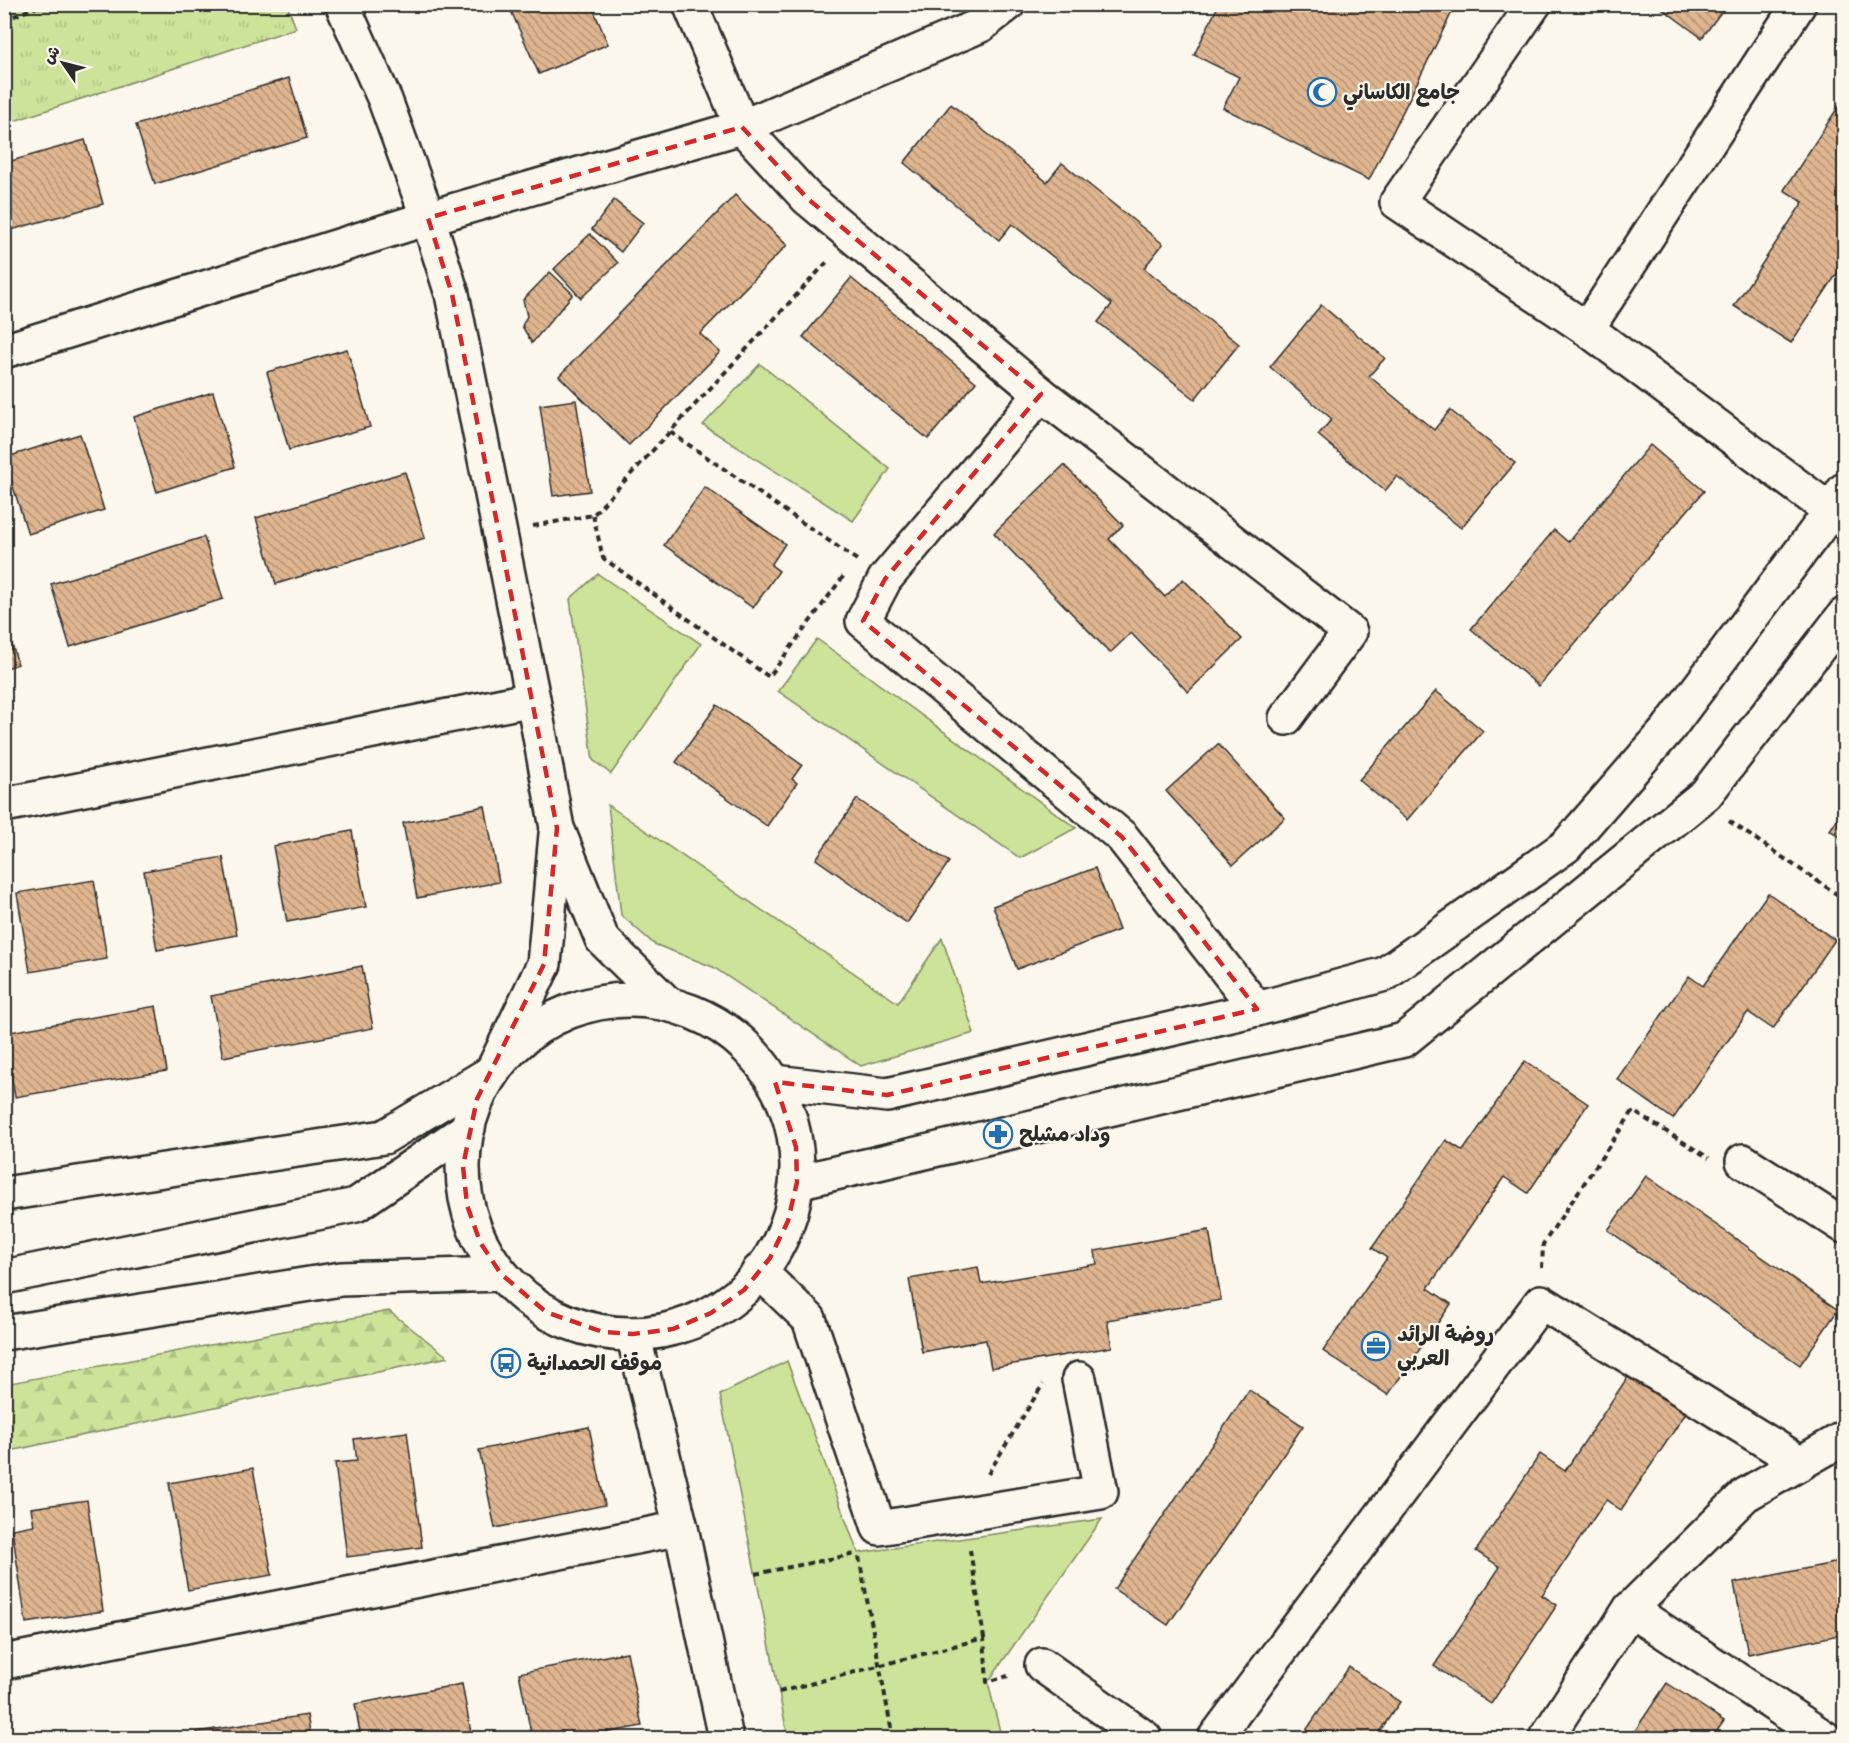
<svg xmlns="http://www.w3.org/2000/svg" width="1849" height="1743" viewBox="0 0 1849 1743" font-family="Dekko,'Playpen Sans Arabic',sans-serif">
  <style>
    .grass { fill: #cce399; stroke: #7c8762; stroke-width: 1.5 }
    .forest { fill: url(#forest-firs); stroke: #7c8762; stroke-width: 1.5 }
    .park { fill: url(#park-tufts); stroke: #7c8762; stroke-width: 1.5 }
    .building { fill: url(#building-back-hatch); stroke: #2b2b2b; stroke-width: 1.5 }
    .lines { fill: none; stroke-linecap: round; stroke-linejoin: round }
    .minor-casing { stroke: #2b2b2b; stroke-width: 38 }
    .major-casing { stroke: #2b2b2b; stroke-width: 38 }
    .path { stroke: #2b2b2b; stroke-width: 4; stroke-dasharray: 6 4.5; stroke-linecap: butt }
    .minor { stroke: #fbf7ec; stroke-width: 33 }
    .major { stroke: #fbf7ec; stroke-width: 33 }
    .marked { fill: none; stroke: #d62828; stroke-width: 4.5; stroke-dasharray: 12 8; stroke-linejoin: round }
    .labels { text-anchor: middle; stroke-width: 4.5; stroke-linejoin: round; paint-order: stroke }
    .poi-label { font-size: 21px; font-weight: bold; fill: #2b2b2b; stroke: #fbf7ec; text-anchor: start }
  </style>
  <defs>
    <pattern id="forest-firs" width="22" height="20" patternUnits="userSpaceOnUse" patternTransform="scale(1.5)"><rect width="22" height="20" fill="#cce399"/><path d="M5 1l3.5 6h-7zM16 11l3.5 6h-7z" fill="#afc384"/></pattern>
    <pattern id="park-tufts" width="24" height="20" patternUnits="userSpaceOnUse" patternTransform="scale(1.5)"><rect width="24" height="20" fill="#cce399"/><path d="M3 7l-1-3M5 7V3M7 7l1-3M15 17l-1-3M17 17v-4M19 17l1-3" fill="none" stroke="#afc384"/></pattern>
    <pattern id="building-back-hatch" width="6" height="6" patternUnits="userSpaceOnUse" patternTransform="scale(1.5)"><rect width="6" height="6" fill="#e0b691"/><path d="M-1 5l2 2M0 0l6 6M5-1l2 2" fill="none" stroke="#b69477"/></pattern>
  </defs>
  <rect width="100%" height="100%" fill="#fbf7ec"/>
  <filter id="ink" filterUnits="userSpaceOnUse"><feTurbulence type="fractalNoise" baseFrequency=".0167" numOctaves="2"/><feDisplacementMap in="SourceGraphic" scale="12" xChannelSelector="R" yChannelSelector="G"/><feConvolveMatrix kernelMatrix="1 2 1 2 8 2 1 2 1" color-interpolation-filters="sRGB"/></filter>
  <g filter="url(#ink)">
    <!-- grass -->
    <g class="grass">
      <polygon points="760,364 890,469 853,521 703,425"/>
      <polygon points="598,574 701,644 611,774 593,760 570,599"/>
      <polygon points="817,639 1076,828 1020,858 778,691"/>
      <polygon points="608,805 898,1003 942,938 974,1033 861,1066 713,967 654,944 621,915"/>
      <polygon points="787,1361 858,1553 1102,1519 988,1682 1000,1732 978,1738 788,1738 720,1395"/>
    </g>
    <!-- forest -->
    <polygon class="forest" points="389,1311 448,1357 5,1452 5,1384"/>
    <!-- park -->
    <polygon class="park" points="4,5 287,5 296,28 5,124"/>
    <!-- building -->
    <g class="building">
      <polygon points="480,4 503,4 483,13"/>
      <polygon points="508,4 591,4 608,44 539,74"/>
      <polygon points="1219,4 1446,4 1454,8 1369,180 1223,108 1239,77 1194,55"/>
      <polygon points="1656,4 1727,4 1702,38"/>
      <polygon points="289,78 307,138 155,184 136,125"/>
      <polygon points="1844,98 1844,224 1840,232 1844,235 1844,263 1791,343 1734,306 1803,202 1784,190"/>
      <polygon points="951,104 1047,182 1062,163 1163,244 1144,268 1239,344 1195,399 1098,322 1112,304 1012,224 999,240 904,163"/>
      <polygon points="85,140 103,204 4,232 4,163"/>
      <polygon points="735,195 787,245 700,334 720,352 629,445 559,376"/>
      <polygon points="614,200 643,223 621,252 592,229"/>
      <polygon points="590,234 618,263 581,298 554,269"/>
      <polygon points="550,272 573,294 532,343 522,326 527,316 523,300"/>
      <polygon points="851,278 976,382 928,439 803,337"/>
      <polygon points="1321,305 1385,358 1369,376 1434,430 1450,410 1515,463 1461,528 1397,476 1385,491 1318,435 1332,419 1270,367"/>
      <polygon points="347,349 370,427 289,450 267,372"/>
      <polygon points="213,392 235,467 157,492 134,417"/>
      <polygon points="576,400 590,491 553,496 540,405"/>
      <polygon points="80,434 104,510 28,534 4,458"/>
      <polygon points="1650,445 1704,491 1539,686 1471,629 1554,530 1568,542"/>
      <polygon points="1064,465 1123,525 1109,539 1165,597 1183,579 1242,639 1188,692 1131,633 1110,653 994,533"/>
      <polygon points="405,472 425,538 276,584 256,518"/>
      <polygon points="705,487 785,544 771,565 779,571 753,608 664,545"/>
      <polygon points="204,537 223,599 70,647 51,584"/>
      <polygon points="4,619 18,664 4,669"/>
      <polygon points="1436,691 1483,731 1407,820 1359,780"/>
      <polygon points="717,705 802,765 792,779 797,783 767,826 676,762"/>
      <polygon points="1218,744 1285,818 1233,865 1166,791"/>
      <polygon points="857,799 949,862 907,923 816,859"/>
      <polygon points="485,806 499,882 417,898 403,823"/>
      <polygon points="1844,809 1844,840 1830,830"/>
      <polygon points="352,831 366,907 287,922 273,846"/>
      <polygon points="223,857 237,935 157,950 144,871"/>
      <polygon points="1095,868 1119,930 1017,969 993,906"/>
      <polygon points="94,880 107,959 30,972 17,893"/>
      <polygon points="1768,893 1835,940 1773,1029 1748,1012 1673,1119 1617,1079 1689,976 1703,986"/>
      <polygon points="362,966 373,1028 223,1057 211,996"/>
      <polygon points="156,1006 167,1071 15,1097 4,1033"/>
      <polygon points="1525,1061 1588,1104 1528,1193 1504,1177 1428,1288 1451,1304 1388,1395 1323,1351 1387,1258 1372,1248 1446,1140 1463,1151"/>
      <polygon points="1646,1176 1838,1310 1800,1365 1608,1230"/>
      <polygon points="1209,1230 1221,1300 1107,1320 1112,1347 991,1368 986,1340 922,1352 909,1279 978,1267 981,1284 1097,1264 1095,1251"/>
      <polygon points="1633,1369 1690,1407 1621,1510 1606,1500 1542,1595 1557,1605 1491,1704 1434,1666 1500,1567 1476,1551 1540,1454 1565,1471"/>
      <polygon points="1249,1390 1303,1426 1168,1625 1114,1589"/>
      <polygon points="589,1427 605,1505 495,1528 479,1450"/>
      <polygon points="407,1432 422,1547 347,1557 335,1463 357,1461 354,1439"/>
      <polygon points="253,1468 272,1575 188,1590 169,1483"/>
      <polygon points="87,1500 103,1611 26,1623 12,1529 34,1525 31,1508"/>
      <polygon points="1844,1561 1844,1634 1748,1654 1734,1583"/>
      <polygon points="627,1652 642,1726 579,1738 532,1738 519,1673"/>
      <polygon points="1349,1667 1400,1702 1375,1738 1301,1738"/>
      <polygon points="1667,1683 1724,1721 1712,1738 1630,1738"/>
      <polygon points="462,1684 472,1738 361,1738 355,1704"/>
      <polygon points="307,1715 311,1738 198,1738 197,1732"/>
    </g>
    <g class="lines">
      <!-- minor casing -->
      <g class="minor-casing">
        <g id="minor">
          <polyline points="342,4 385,100 428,218 452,294 533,699 557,828 602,939 667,1003"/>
          <polyline points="690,4 742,127 807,198 1041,394 1350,632 1286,718"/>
          <polyline points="1534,4 1397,202 1587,329 1844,521"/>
          <polyline points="1587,329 1799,4"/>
          <polyline points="4,351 428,218 742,127 981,25 1008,4"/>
          <polyline points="1041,394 885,579 863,621 1122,837 1257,1009"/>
          <polyline points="4,805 533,699"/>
          <circle cx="630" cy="1167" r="167"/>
          <polyline points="1743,1161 1844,1226"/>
          <polyline points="4,1194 384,1137 492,1072 544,964 556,834"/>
          <polyline points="759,1271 809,1319 879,1528 1101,1492 1079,1379"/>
          <polyline points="4,1277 356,1205 468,1128"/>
          <polyline points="4,1333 341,1279 501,1274"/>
          <polyline points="633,1334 681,1528 726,1738"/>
          <polyline points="1630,1609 1825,1738"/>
          <polyline points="4,1662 681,1528"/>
          <polyline points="1042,1665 1145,1738"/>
          <polyline points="1215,1738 1541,1302 1801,1463"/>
          <polyline points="1546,1738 1630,1609 1745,1495 1844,1438"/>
        </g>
      </g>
      <!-- major casing -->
      <g class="major-casing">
        <g id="major">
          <polyline points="775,1082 887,1095 1257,1009 1385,974 1566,846 1668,729 1831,511 1844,490"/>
          <polyline points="797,1182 1404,1040 1706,794 1844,615"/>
        </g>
      </g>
      <!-- path -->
      <g class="path">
        <polyline points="4,20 44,4"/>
        <polyline points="670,432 857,560"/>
        <polyline points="593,515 603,558 769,677 845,574"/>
        <polyline points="533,526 593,515 828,261"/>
        <polyline points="1729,821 1844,899"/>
        <polyline points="1542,1268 1543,1244 1633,1111 1709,1158"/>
        <polyline points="988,1474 1043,1384"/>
        <polyline points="970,1550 984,1638"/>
        <polyline points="859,1557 893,1738"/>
        <polyline points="755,1574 855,1554"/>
        <polyline points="779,1692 984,1638 987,1682 1008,1676"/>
      </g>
      <!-- minor -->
      <use href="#minor" class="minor"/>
      <!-- major -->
      <use href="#major" class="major"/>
    </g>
  </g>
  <!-- marked area -->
  <path class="marked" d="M742 127 807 198 1041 394 885 579 863 621 1122 837 1257 1009 887 1095 775 1082 796 1147 797 1182 788 1221 770 1258 744 1290 711 1313 673 1329 633 1334 603 1332 546 1312 501 1274 480 1242 467 1205 463 1166 477 1099 544 964 557 828 452 294 428 218Z"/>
  <!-- icons -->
  <defs>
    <g id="mosque-ring" transform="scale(1.5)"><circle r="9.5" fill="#fbf7ec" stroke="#1f6fb2" stroke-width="1.5"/><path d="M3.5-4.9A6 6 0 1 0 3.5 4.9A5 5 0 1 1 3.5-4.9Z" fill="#1f6fb2"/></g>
    <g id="pharmacy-ring" transform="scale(1.5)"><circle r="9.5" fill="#fbf7ec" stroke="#1f6fb2" stroke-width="1.5"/><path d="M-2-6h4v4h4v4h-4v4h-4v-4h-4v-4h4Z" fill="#1f6fb2"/></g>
    <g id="office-ring" transform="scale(1.5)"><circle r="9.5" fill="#fbf7ec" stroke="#1f6fb2" stroke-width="1.5"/><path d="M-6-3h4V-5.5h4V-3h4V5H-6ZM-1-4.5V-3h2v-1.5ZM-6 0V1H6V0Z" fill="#1f6fb2"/></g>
    <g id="bus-ring" transform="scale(1.5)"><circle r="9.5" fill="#fbf7ec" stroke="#1f6fb2" stroke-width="1.5"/><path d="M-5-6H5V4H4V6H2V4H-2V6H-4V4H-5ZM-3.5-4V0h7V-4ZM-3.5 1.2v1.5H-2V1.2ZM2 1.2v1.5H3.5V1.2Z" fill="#1f6fb2"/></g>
  </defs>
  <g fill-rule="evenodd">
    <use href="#mosque-ring" x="1322" y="92"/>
    <use href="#pharmacy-ring" x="998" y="1134"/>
    <use href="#office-ring" x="1376" y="1346"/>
    <use href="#bus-ring" x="506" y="1363"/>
  </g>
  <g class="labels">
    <!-- poi labels -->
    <g class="poi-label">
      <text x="1343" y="99">جامع الكاساني</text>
      <text x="1019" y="1141">وداد مشلح</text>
      <text x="1397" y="1341">روضة الرائد<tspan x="1397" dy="24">العربي</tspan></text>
      <text x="527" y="1370">موقف الحمدانية</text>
    </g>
  </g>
  <!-- margin -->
  <rect width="1849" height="1743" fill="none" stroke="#fbf7ec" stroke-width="24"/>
  <rect x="12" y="12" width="1825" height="1719" fill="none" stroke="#2b2b2b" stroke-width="2" filter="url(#ink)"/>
  <!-- north arrow -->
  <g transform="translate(63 63) rotate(305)" stroke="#fbf7ec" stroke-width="4.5" paint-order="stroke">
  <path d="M0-4.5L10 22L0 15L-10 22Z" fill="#2b2b2b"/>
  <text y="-9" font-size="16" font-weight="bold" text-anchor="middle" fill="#2b2b2b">ش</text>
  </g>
</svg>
